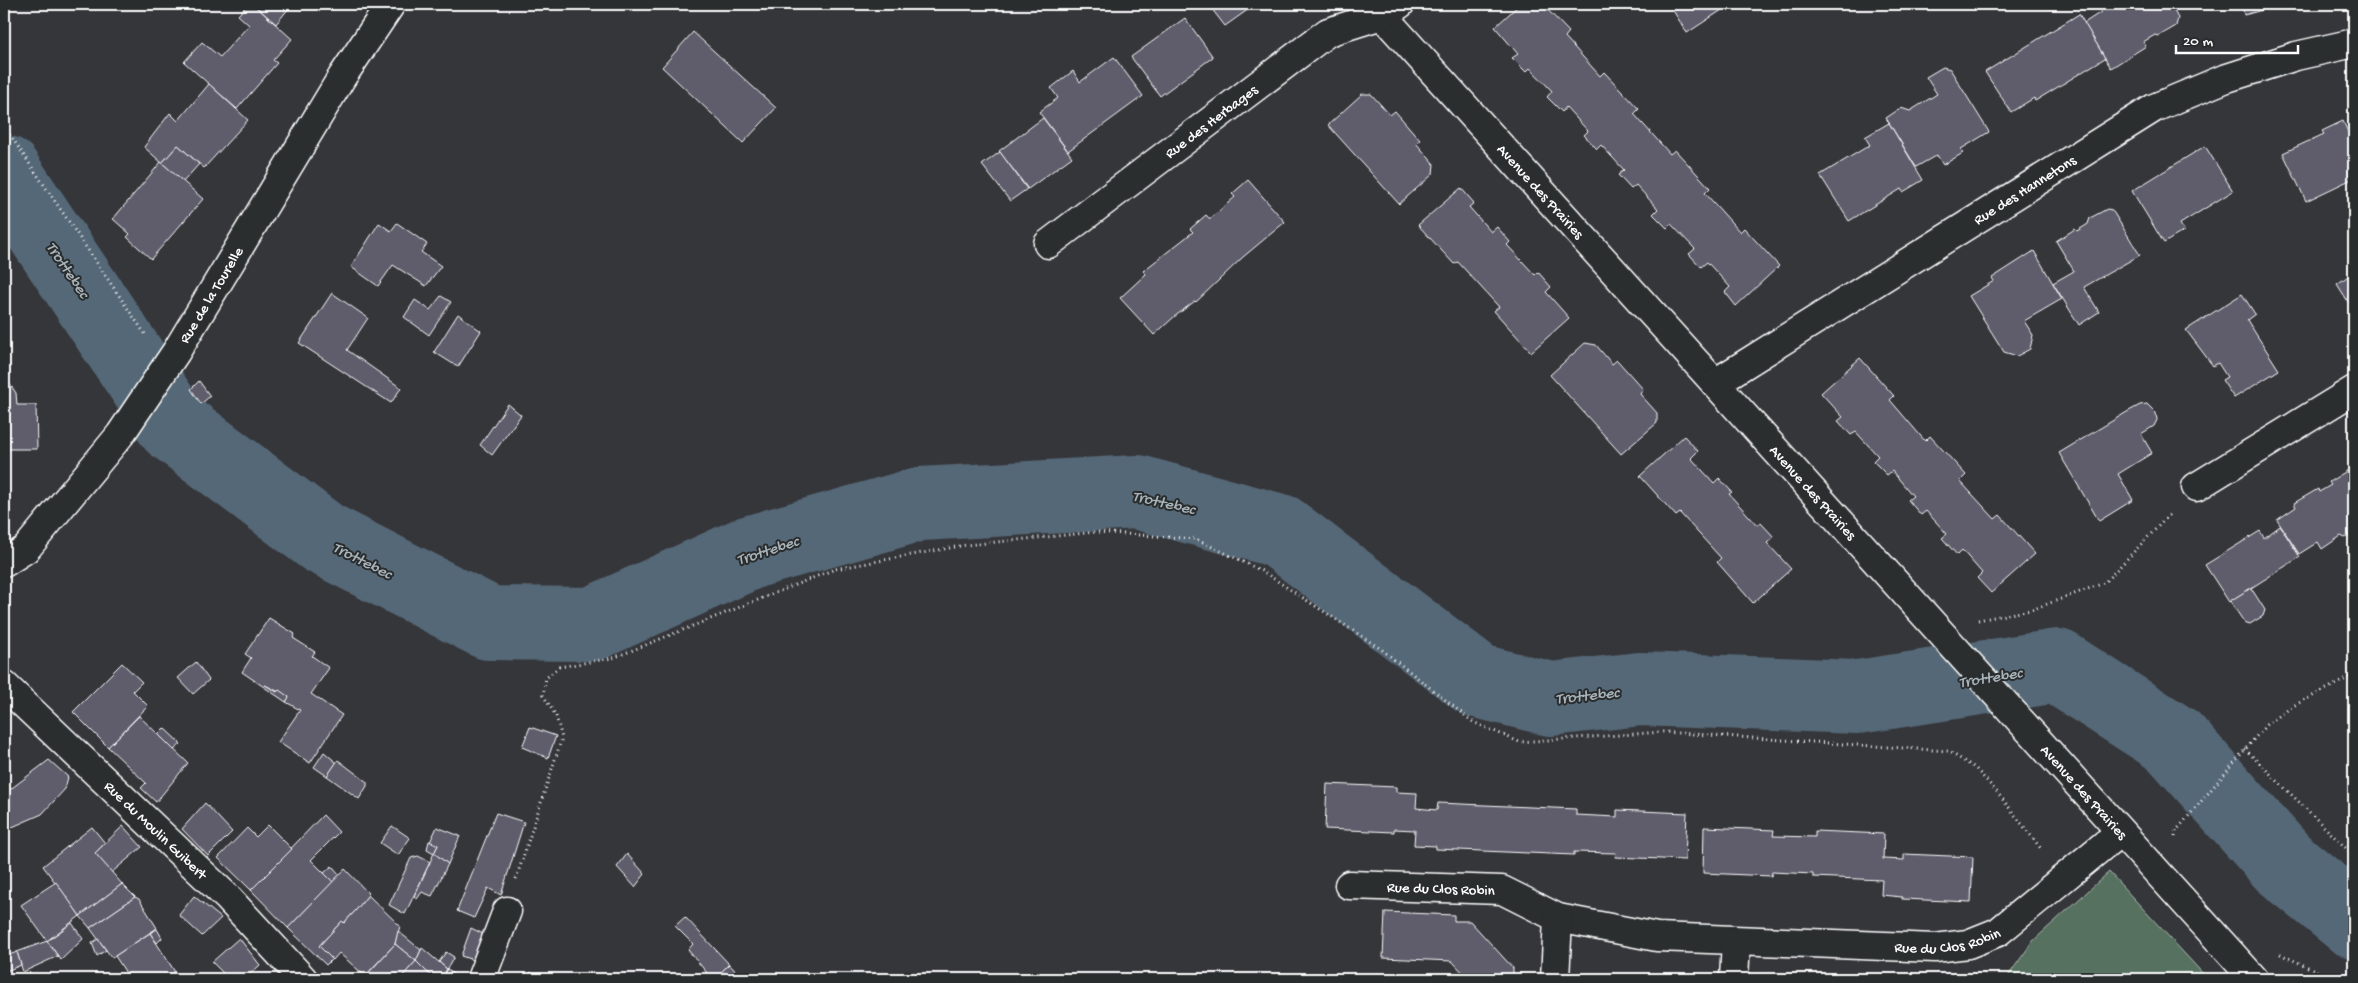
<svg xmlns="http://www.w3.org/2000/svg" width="2358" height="983" viewBox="0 0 2358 983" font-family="'Gochi Hand',sans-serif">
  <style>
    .green { fill: #57715f; stroke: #abb8af }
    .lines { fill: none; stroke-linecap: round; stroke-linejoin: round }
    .river { stroke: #546877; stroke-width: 74 }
    .building { fill: #5f5b6c; stroke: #fff }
    .minor-casing { stroke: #fff; stroke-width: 31 }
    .path { stroke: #fff; stroke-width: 3; stroke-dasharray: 1 4; stroke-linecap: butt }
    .minor { stroke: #2a2d2e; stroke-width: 28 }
    .labels { text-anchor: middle; stroke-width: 4; stroke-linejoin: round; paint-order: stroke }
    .street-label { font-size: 15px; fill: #fff; stroke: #2a2d2e }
    .water-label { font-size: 16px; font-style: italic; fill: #aab4bb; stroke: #2a2d2e }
  </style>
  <rect width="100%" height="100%" fill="#35363a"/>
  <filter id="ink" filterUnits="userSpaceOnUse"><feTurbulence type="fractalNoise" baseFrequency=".02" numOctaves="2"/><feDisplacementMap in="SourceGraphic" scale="10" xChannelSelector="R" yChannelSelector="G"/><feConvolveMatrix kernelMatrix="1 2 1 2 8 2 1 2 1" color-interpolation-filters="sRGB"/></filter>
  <g filter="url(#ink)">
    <!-- green -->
    <polygon class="green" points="2109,872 2208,979 2006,979 2033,941"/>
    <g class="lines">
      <!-- river -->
      <polyline class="river" points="4,172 173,425 323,538 489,623 592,624 751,552 920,504 1137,492 1280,531 1478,681 1551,699 1640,689 1858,697 2057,666 2174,741 2283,863 2354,921"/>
    </g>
    <!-- building -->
    <g class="building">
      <polygon points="248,4 253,4 292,39 273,60 277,63 237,109 184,62 202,42 220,57 249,25 238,15"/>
      <polygon points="253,4 286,4 285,5 289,8 276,24"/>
      <polygon points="1208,4 1256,4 1225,26"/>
      <polygon points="1520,4 1542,4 1569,32 1565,37 1600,76 1604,72 1639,109 1634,114 1670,154 1675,150 1710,188 1705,193 1740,232 1744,228 1779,266 1736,306 1725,292 1730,287 1707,262 1701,267 1689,254 1695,249 1671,224 1667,228 1653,214 1658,209 1636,185 1631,189 1618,175 1624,170 1601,145 1597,149 1584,135 1588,131 1566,107 1562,112 1547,97 1552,91 1530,68 1526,72 1512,58 1518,54 1495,27"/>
      <polygon points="1669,4 1731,4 1687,33"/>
      <polygon points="2106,4 2170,4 2178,18 2176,26 2159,36 2155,35 2143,42 2146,46 2111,68 2084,23 2101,12 2099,8"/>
      <polygon points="2242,4 2265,4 2266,9 2244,15"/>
      <polygon points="2079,14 2105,58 2035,101 2034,98 2011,112 1985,72"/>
      <polygon points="1185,18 1213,57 1160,96 1131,57"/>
      <polygon points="693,32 776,108 743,143 662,67"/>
      <polygon points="1114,57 1143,96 1068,151 1039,112 1058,98 1051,88 1073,71 1080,82"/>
      <polygon points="1943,67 1950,69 1989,132 1961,149 1963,153 1943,165 1937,155 1916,167 1886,118 1901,108 1910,111 1937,94 1926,77"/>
      <polygon points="209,84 248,120 204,168 178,145 162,163 144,147 170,113 178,121"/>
      <polygon points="1362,94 1371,94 1390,115 1395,111 1420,140 1416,143 1434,164 1433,174 1399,204 1328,125"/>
      <polygon points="1043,118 1072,157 1028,189 999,151"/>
      <polygon points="2343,121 2354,145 2354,178 2306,201 2283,153 2324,134 2322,131"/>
      <polygon points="1889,123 1923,180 1903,192 1901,189 1849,221 1820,175 1870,145 1865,137"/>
      <polygon points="178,145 199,164 183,182 162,163"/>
      <polygon points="2205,146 2233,191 2180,224 2184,231 2164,243 2132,191"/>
      <polygon points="1000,152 1027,189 1010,201 982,165"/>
      <polygon points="161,162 203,199 151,259 127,237 130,234 113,219"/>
      <polygon points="1248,180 1285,222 1243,257 1196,302 1195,301 1174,317 1154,335 1120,298 1146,274 1143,271 1193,232 1190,229 1206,215 1210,219 1235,197 1232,194"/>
      <polygon points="1461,188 1474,203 1469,207 1491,232 1497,227 1510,242 1507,245 1535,275 1538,272 1551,287 1546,292 1569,318 1531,352 1494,311 1499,307 1458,262 1454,264 1418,225"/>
      <polygon points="2107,209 2112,210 2140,255 2084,287 2099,312 2079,325 2053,283 2074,271 2056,241 2075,229 2077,231 2088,224 2090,218"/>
      <polygon points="379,223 391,231 397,223 427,244 421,252 441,266 426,286 393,265 378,286 351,267"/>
      <polygon points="2034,251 2062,299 2024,321 2033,335 2030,349 2017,356 2004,352 1969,296 1994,281 1992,278"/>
      <polygon points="2354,272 2354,311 2337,284"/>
      <polygon points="332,293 368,318 347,350 401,388 391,403 299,343"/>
      <polygon points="2242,294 2255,314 2247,320 2279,370 2234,398 2222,380 2227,377 2218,363 2213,366 2186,330"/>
      <polygon points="441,296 451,302 429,335 404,317 415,300 430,310"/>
      <polygon points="458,314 481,331 458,367 434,352"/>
      <polygon points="1585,343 1596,345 1612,364 1617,360 1643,389 1640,394 1657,413 1657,423 1621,454 1550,375"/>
      <polygon points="1860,358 1894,396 1890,400 1925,441 1930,436 1966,475 1960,481 1995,519 2000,515 2035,554 1991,593 1977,578 1982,573 1962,550 1957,555 1942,538 1947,534 1926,511 1921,515 1908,500 1913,496 1892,471 1887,475 1873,461 1878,456 1856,432 1851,435 1838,421 1843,417 1821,393"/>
      <polygon points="4,381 9,383 16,393 17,405 36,405 37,449 4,449"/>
      <polygon points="199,381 210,396 201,404 191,389"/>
      <polygon points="508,404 521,415 492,455 480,445"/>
      <polygon points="2147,404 2156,413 2157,420 2154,426 2141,434 2152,453 2118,474 2133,500 2099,521 2059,453 2127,412 2140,405"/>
      <polygon points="1684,436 1698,451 1691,458 1714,483 1719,478 1732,492 1729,494 1757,525 1761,523 1774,537 1767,543 1791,569 1753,603 1717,562 1721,558 1680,513 1676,516 1640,476"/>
      <polygon points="2353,467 2354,532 2345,538 2341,536 2322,549 2318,542 2299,554 2277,520 2296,507 2294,503 2318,489 2319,492 2331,485 2329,482"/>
      <polygon points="2280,526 2300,557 2229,602 2205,565 2260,531 2264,538"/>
      <polygon points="2251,588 2265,610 2263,616 2250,624 2244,622 2230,601"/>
      <polygon points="269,618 295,634 293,638 315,652 312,656 329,668 311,694 342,715 310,763 278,742 300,710 286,702 289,697 265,685 264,687 242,672 251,658 245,654"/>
      <polygon points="196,662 209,680 193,694 178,678"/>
      <polygon points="122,663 142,682 133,691 148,706 108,747 73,712"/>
      <polygon points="265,685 277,692 279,690 289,697 286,702 264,687"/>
      <polygon points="139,716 188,763 156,802 141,788 146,783 108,747"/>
      <polygon points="530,727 556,736 548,758 522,747"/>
      <polygon points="164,728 181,744 174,750 158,734"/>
      <polygon points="324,752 337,763 327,776 314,767"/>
      <polygon points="49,760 68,777 65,789 42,814 10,828 4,812 4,794"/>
      <polygon points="338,760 367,782 367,786 359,799 327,776"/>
      <polygon points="1327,784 1396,787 1396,792 1417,793 1416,808 1437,810 1438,803 1576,809 1576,815 1617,817 1617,810 1687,813 1685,860 1615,857 1616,853 1574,852 1574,855 1436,849 1436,846 1414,845 1415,830 1394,829 1394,832 1325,829"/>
      <polygon points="205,803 232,832 208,856 182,829"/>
      <polygon points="4,812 10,828 4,831"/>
      <polygon points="496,813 524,822 501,895 488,888 474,918 457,911"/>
      <polygon points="323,815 339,832 311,860 333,882 288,928 251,890"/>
      <polygon points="268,825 292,849 251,890 218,858 247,828 256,837"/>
      <polygon points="123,826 142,847 111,873 95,853"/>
      <polygon points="392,826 410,838 398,855 380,843"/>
      <polygon points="92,827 105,843 95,853 122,884 80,916 43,866"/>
      <polygon points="437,827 460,836 448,864 434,853 438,845 430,842"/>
      <polygon points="1704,827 1774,830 1773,836 1815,837 1815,831 1884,834 1883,859 1904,860 1904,854 1973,857 1971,902 1902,899 1902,897 1881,895 1882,880 1813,877 1813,874 1772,872 1771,876 1703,873"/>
      <polygon points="429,841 438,845 434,853 427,849"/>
      <polygon points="434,853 448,864 432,896 422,892 417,899 414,897"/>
      <polygon points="627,854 645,874 635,887 617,867"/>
      <polygon points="418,856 430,862 405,914 389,905 411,858"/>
      <polygon points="332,866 340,875 333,882 324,873"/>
      <polygon points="345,869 369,894 357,909 344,923 342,921 319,946 332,959 326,965 288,928"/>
      <polygon points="56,882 80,916 47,941 21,905"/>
      <polygon points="122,884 135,897 90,928 80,916"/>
      <polygon points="368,895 400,926 395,944 365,976 339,953 333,960 319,946 342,921 344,923 357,909"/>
      <polygon points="194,896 221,918 202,936 179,915"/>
      <polygon points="135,897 139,899 157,928 112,958 90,928"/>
      <polygon points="1385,912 1454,915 1454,921 1470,921 1513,968 1513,979 1469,979 1452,961 1383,958"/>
      <polygon points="685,917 729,964 715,979 712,979 688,950 693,944 675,926"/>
      <polygon points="72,923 83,939 61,960 47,941"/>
      <polygon points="471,928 489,937 479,962 461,956"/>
      <polygon points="157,929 162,938 157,943 150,933"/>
      <polygon points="398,931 421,950 416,961 395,944"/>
      <polygon points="150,933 175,972 163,979 130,979 115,956"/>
      <polygon points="239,938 260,965 245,979 229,979 212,962"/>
      <polygon points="98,939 106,950 97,956 92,943"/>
      <polygon points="47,941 58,956 23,972 17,952"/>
      <polygon points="395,944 416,961 400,979 363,979"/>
      <polygon points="422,948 447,969 441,979 434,979 416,961"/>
      <polygon points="17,952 21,965 4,972 4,957"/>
      <polygon points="446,952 454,957 447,969 439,962"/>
      <polygon points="416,961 434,979 400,979"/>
      <polygon points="729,964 743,979 715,979"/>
      <polygon points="447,969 459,979 441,979"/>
      <polygon points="531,972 538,979 525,979"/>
    </g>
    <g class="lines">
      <!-- minor casing -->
      <g class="minor-casing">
        <g id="minor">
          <path id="s1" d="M1372 4 2254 979"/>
          <path id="s2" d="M1048 244 1328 32 1382 15 1400 4"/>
          <path id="s3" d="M1715 383 2154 108 2224 79 2296 56 2354 43"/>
          <polyline points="2196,487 2354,390"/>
          <path id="s4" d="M4 563 26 549 120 435 176 352 342 77 391 4"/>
          <path id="s5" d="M4 685 227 897 303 979"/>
          <path id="s6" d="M1349 885 1502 890 1558 918 1657 937 1935 948 1968 944 1998 932 2120 832"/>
          <polyline points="481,979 507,911"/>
          <polyline points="1555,979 1558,918"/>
          <polyline points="1734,979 1736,941"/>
        </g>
      </g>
      <!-- path -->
      <g class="path">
        <polyline points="4,126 145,334"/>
        <polyline points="1978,620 2031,610 2104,583 2171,513"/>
        <polyline points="2245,749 2354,856"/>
        <polyline points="2175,837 2176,831 2266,725 2293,706 2354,675"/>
        <polyline points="516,879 562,738 556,716 543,695 546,678 559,667 613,658 835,569 966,545 1097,532 1196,539 1262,571 1381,649 1473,722 1519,742 1663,732 1948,751 1975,768 1997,792 2042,850"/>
        <polyline points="2280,954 2334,979"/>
      </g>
      <!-- minor -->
      <use href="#minor" class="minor"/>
    </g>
  </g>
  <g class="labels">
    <!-- street labels -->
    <g class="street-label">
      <text dy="5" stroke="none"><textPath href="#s2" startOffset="204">Rue des Herbages</textPath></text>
      <text dy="5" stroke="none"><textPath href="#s3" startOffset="365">Rue des Hannetons</textPath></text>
      <text dy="5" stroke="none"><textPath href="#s1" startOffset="252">Avenue des Prairies</textPath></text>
      <text dy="5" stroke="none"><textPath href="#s4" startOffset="341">Rue de la Tourelle</textPath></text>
      <text dy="5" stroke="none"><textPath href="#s1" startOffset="658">Avenue des Prairies</textPath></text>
      <text dy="5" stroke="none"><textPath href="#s1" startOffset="1062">Avenue des Prairies</textPath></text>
      <text dy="5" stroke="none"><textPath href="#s5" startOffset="210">Rue du Moulin Guibert</textPath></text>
      <text dy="5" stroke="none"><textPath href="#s6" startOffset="92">Rue du Clos Robin</textPath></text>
      <text dy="5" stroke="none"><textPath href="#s6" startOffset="608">Rue du Clos Robin</textPath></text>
    </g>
    <!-- water labels -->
    <g class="water-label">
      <text transform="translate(69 269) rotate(56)" y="6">Trottebec</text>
      <text transform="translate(1164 501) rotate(13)" y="6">Trottebec</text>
      <text transform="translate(767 549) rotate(-18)" y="6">Trottebec</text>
      <text transform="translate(363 559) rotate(27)" y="6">Trottebec</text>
      <text transform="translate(1990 676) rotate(-9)" y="6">Trottebec</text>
      <text transform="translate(1587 694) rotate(-6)" y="6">Trottebec</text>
    </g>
  </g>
  <!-- margin -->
  <rect width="2358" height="983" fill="none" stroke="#2a2d2e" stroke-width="20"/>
  <rect x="10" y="10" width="2338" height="963" fill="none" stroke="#fff" stroke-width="2" filter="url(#ink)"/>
  <!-- scale -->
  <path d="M2176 45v8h122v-8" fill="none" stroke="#ffffff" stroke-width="2.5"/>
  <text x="2183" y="45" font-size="15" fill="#ffffff" stroke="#2a2d2e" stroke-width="4" paint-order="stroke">20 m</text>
</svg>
